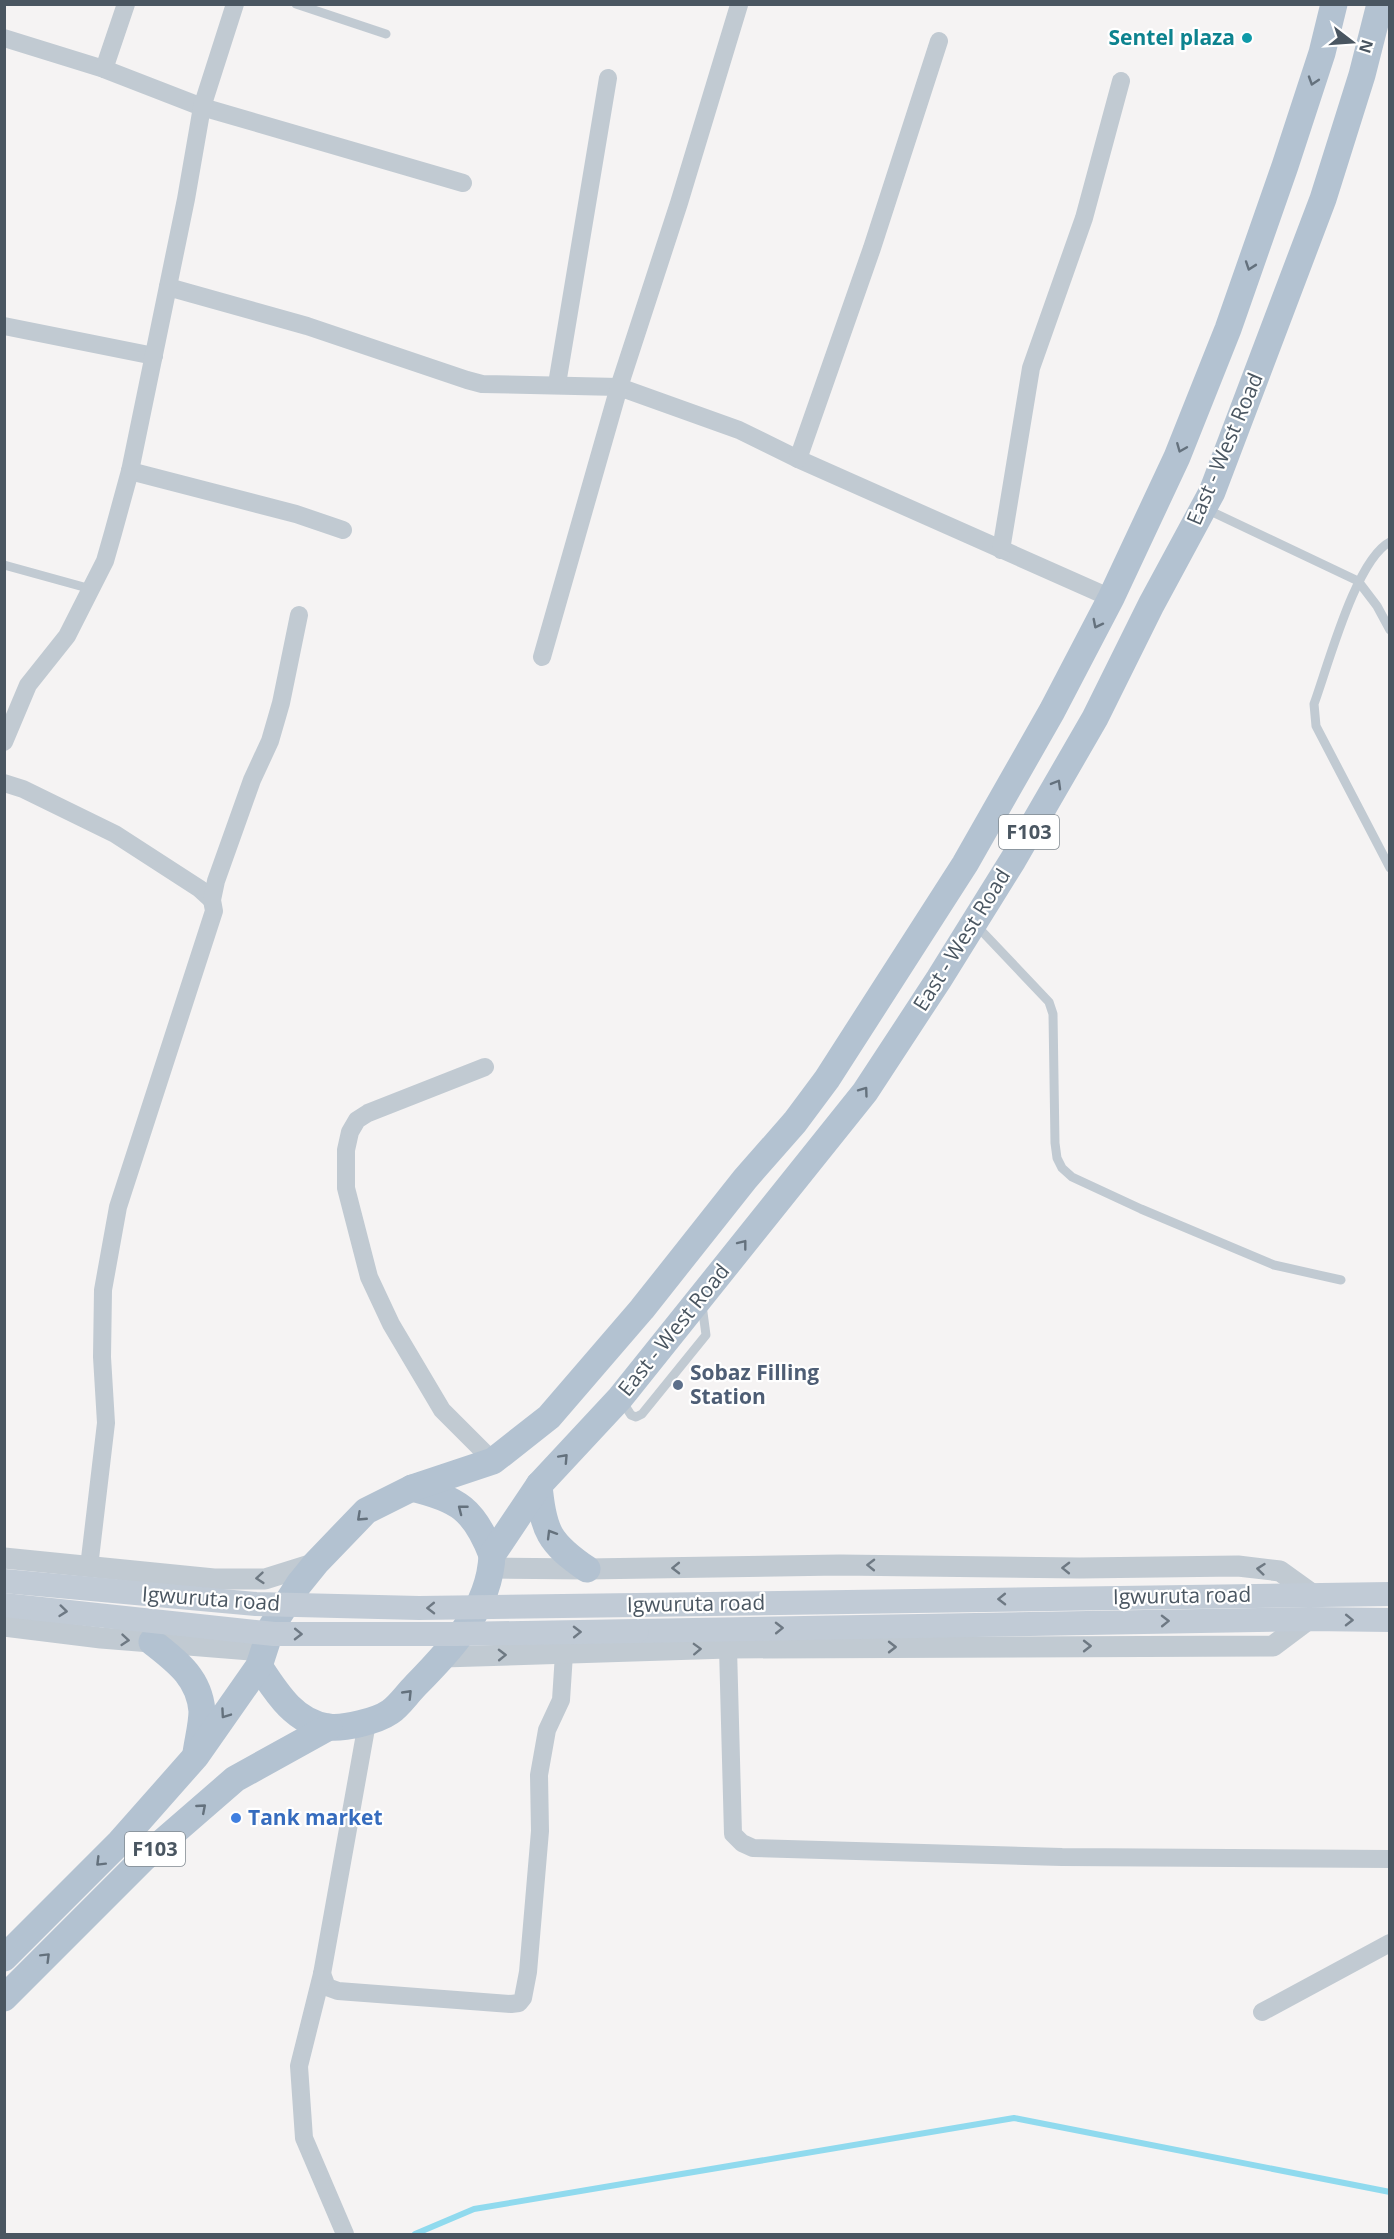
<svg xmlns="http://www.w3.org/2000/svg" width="1394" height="2239" viewBox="0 0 1394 2239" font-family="'Open Sans',sans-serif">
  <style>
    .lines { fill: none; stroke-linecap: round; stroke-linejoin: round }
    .stream { stroke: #90daee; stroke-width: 6 }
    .service { stroke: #c1cad2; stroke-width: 9 }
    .minor { stroke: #c1cad2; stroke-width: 18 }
    .tertiary { stroke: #c1cad2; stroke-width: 21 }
    .secondary { stroke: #c1cbd6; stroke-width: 24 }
    .primary { stroke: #b3c2d1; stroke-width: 27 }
    .secondary-bridge { stroke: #c1cbd6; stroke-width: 24 }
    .oneway { stroke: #64717d }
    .oneway2 { stroke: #6e7983 }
    .oneway3 { stroke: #6e7984 }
    .culture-dot { fill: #0f9aa8; stroke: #fff; stroke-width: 2 }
    .service-dot { fill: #5c6f8a; stroke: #fff; stroke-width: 2 }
    .shop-dot { fill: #3f7fe0; stroke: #fff; stroke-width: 2 }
    .labels { text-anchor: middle; stroke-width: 4.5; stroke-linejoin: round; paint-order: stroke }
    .shield { fill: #fff; stroke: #808990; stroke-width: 1.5 }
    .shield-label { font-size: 20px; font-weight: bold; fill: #4a5661 }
    .culture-label { font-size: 21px; font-weight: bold; fill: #0d838f; stroke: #fff; text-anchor: end }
    .street-label { font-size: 21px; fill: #4a5661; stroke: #fff }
    .service-label { font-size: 21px; font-weight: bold; fill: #4e5e75; stroke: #fff; text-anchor: start }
    .shop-label { font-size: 21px; font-weight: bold; fill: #366cbe; stroke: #fff; text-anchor: start }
  </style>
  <rect width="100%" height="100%" fill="#f5f3f3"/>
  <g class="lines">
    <!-- stream -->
    <polyline class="stream" points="415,2234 474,2209 1014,2118 1390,2192"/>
    <!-- service -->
    <g class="service">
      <polyline points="296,4 386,34"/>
      <polyline points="1206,509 1358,581 1377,606 1390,630"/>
      <path d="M1390 542C1356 559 1328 666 1314 704L1316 726 1390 868"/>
      <polyline points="4,565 91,589"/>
      <polyline points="975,924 1049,1002 1053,1014 1055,1143 1057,1158 1062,1168 1072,1177 1141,1209 1274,1265 1341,1280"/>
      <polyline points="622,1401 631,1415 636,1417 642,1414 706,1335 702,1305"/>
    </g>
    <!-- minor -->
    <g class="minor">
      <polyline points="4,38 104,69 202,107 463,183"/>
      <polyline points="104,69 126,4"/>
      <polyline points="168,287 307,326 467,380 482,384 619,387 739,430 798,459 1111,598"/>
      <polyline points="4,326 154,356"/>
      <polyline points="557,384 608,78"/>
      <polyline points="798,459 872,248 939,41"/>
      <polyline points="130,471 296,514 343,530"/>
      <polyline points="1001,550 1031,368 1084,218 1121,81"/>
      <polyline points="542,657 619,387 679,203 739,5"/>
      <polyline points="4,742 28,685 67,636 105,561 113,533 130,471 186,199 202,107 235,4"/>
      <polyline points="4,783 23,789 115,834 200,889 212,900"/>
      <polyline points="485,1067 368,1113 357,1120 350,1132 346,1150 346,1188 369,1277 391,1324 442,1410 493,1461"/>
      <polyline points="89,1567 106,1423 102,1357 103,1290 118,1207 214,911 212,900 216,881 252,780 270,741 281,703 299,615"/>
      <polyline points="728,1648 733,1834 742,1843 753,1848 1062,1857 1390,1859"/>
      <polyline points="322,1974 327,1987 338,1991 511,2004 519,2003 523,1998 528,1972 540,1831 539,1775 547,1730 561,1700 564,1654"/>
      <polyline points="1262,2012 1390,1943"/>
      <polyline points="345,2234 304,2138 299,2066 322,1974 367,1723"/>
    </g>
    <!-- tertiary -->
    <g class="tertiary">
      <polyline points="4,1558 214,1579 265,1579 316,1563"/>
      <polyline points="491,1568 587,1569 840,1565 1080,1568 1238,1566 1280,1571 1312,1594"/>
      <polyline points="4,1626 101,1638 264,1651"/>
      <polyline points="443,1657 728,1648 1273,1646 1309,1619"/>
    </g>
    <!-- secondary -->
    <g class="secondary">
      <polyline points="636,1605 1390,1594"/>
      <polyline points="637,1631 1309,1619 1390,1620"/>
    </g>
    <!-- primary -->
    <g class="primary">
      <path d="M539 1485C543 1531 549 1543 587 1569"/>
      <path d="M412 1488C458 1499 474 1509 492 1555"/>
      <path d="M152 1642C176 1661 199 1677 202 1711 202 1724 198 1739 196 1753"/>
      <path d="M259 1666C276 1692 294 1722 328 1727 344 1729 377 1721 390 1712 399 1706 407 1694 415 1686 450 1650 490 1609 492 1555L539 1485 620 1398 865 1092 939 979 1013 860 1095 718 1151 605 1212 492 1323 199 1362 75 1380 4"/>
      <polyline points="4,1958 120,1842 196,1756 259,1666 272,1626 299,1584 316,1563 366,1511 412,1488 493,1461 549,1417 642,1309 745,1179 795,1122 827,1079 965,864 1052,711 1111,598 1177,457 1228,329 1285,166 1322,53 1334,4"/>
      <polyline points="4,1998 144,1858 235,1779 329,1727"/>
    </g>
    <!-- secondary-bridge -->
    <g class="secondary-bridge">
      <polyline points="4,1581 256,1604 419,1608 636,1605"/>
      <polyline points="4,1605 274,1634 457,1634 637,1631"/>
    </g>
  </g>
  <!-- one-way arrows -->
  <defs><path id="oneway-chevron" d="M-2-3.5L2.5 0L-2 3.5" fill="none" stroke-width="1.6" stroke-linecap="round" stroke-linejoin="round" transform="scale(1.5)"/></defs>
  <g class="oneway">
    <use href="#oneway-chevron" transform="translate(1313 81) rotate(108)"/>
    <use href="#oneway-chevron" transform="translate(1250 266) rotate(109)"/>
    <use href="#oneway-chevron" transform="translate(1181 448) rotate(112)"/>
    <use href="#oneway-chevron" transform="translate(1097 624) rotate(117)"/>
    <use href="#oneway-chevron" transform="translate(1057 784) rotate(-60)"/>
    <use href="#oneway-chevron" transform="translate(864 1091) rotate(-54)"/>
    <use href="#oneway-chevron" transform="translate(743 1244) rotate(-52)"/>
    <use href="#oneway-chevron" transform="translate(564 1458) rotate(-47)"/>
    <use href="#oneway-chevron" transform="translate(462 1509) rotate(-142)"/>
    <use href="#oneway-chevron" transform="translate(361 1517) rotate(137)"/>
    <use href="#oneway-chevron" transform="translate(551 1534) rotate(-121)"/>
    <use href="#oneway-chevron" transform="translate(408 1694) rotate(-46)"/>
    <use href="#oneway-chevron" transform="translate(225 1714) rotate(125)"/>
    <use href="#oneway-chevron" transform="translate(202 1808) rotate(-41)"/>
    <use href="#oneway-chevron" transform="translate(100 1862) rotate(135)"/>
    <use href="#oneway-chevron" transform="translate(46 1957) rotate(-45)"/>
  </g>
  <g class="oneway2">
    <use href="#oneway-chevron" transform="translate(871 1565) rotate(-179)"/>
    <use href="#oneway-chevron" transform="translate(676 1568) rotate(179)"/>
    <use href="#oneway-chevron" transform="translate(1066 1568) rotate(-179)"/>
    <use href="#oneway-chevron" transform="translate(1261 1569) rotate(-174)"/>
    <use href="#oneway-chevron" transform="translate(260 1578) rotate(175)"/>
    <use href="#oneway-chevron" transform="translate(125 1640) rotate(5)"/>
    <use href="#oneway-chevron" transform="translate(1087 1646)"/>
    <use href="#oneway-chevron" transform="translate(892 1647)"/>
    <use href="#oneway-chevron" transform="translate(697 1649) rotate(-2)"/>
    <use href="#oneway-chevron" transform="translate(502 1655) rotate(-1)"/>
  </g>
  <g class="oneway3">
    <use href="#oneway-chevron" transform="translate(1002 1599) rotate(179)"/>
    <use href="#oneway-chevron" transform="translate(431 1608) rotate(179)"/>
    <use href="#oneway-chevron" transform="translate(63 1611) rotate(6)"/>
    <use href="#oneway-chevron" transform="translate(1349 1620) rotate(1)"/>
    <use href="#oneway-chevron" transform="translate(1165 1621) rotate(-1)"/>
    <use href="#oneway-chevron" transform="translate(779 1628) rotate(-1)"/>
    <use href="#oneway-chevron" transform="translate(577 1632) rotate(-1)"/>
    <use href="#oneway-chevron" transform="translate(298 1634) rotate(1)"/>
  </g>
  <!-- markers -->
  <circle class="culture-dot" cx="1247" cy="38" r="6"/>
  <circle class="service-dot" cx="678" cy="1385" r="6"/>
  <circle class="shop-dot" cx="236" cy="1818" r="6"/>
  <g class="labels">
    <!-- shield labels -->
    <g class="shield">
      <rect x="999" y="815" width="60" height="34" rx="4.5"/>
      <rect x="125" y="1832" width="60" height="34" rx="4.5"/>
    </g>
    <g class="shield-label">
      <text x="1029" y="839">F103</text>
      <text x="155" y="1856">F103</text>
    </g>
    <!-- culture labels -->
    <g class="culture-label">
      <text x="1235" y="45">Sentel plaza</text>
    </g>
    <!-- street labels -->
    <g class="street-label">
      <text transform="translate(1225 449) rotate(-67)" y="7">East - West Road</text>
      <text transform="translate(962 940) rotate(-58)" y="7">East - West Road</text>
      <text transform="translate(674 1330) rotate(-51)" y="7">East - West Road</text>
      <text transform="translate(1182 1596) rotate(-1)" y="7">Igwuruta road</text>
      <text transform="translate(211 1599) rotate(4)" y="7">Igwuruta road</text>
      <text transform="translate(696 1604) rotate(-1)" y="7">Igwuruta road</text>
    </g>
    <!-- service labels -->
    <g class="service-label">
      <text x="690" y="1380">Sobaz Filling<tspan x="690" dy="24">Station</tspan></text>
    </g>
    <!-- shop labels -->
    <g class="shop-label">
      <text x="248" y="1825">Tank market</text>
    </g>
  </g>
  <!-- border -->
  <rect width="1394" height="2239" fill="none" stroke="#4a5661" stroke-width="12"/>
  <!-- north arrow -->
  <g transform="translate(1352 42) rotate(107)" stroke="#ffffff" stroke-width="4.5" paint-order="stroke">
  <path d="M0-4.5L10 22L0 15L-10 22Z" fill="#4a5661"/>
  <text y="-9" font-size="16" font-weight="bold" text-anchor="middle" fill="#4a5661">N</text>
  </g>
</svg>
